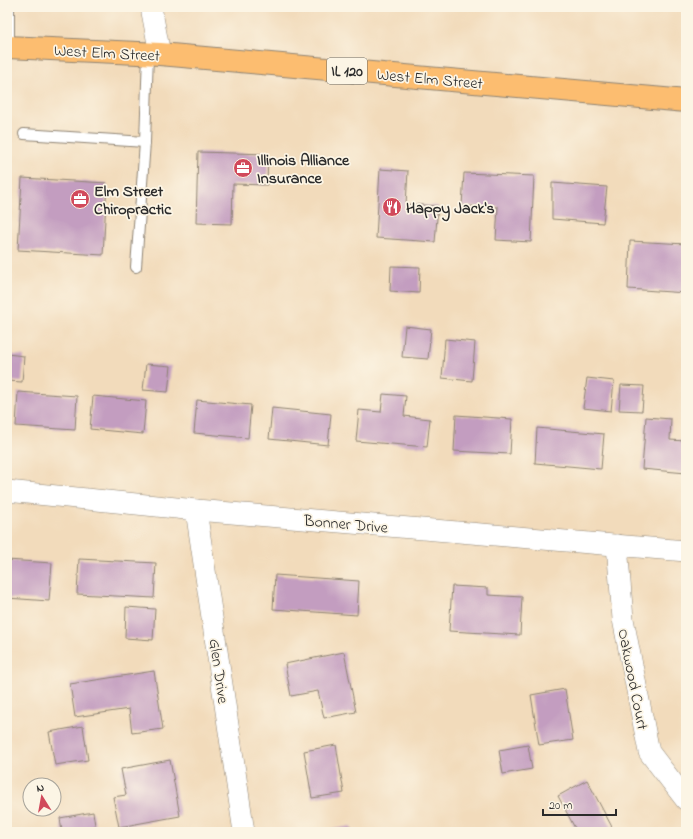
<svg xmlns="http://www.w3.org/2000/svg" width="693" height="839" viewBox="0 0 693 839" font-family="'Indie Flower',sans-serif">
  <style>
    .building { fill: #c39dc0 }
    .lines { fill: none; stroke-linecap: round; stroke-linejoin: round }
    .lane-casing { stroke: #8e8373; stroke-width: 12 }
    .street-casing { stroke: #8e8373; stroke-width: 22 }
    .primary-casing { stroke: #8e8373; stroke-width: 24 }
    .lane { stroke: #fff; stroke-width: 10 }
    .street { stroke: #fff; stroke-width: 21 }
    .primary { stroke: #fcbd6f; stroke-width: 22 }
    .labels { text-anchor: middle; stroke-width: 3.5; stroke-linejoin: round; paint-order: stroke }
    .shield { fill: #fcf5e5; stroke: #6a6863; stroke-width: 1 }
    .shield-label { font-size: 15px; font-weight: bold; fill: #2b2b2b }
    .street-label { font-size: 16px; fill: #2b2b2b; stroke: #fcf5e5 }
    .poi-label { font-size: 16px; font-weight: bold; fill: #2b2b2b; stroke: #fcf5e5; text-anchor: start }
  </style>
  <rect width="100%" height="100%" fill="#fcf5e5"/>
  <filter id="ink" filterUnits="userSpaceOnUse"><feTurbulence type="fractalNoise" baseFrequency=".025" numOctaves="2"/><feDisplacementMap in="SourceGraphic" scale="8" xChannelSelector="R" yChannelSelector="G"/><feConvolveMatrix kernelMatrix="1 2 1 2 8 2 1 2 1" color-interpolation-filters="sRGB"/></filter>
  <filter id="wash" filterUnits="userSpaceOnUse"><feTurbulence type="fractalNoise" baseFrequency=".012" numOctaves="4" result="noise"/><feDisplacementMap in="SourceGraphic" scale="16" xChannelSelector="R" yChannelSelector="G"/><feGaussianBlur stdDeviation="0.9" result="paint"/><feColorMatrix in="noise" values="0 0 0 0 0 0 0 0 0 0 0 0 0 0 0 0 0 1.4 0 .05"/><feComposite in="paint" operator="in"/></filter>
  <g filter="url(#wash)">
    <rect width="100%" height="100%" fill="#f2dbbb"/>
    <g id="blocks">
      <!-- building -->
      <g class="building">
        <polygon points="198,152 268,154 267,185 233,184 232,224 196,223"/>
        <polygon points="380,169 408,171 406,204 438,206 435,242 376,238"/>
        <polygon points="464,173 534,176 531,242 496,240 498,207 462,206"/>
        <polygon points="22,178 107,183 103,255 18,250"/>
        <polygon points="552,183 607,187 603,223 552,219"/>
        <polygon points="630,241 686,244 686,293 628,289"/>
        <polygon points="391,266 420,267 419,293 390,291"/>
        <polygon points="405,326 431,329 428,359 402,357"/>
        <polygon points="445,339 475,342 472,381 442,378"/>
        <polygon points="7,354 24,356 22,382 7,381"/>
        <polygon points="146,364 171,366 168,392 143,390"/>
        <polygon points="587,378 614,381 611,411 583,408"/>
        <polygon points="621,385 644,386 642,411 619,410"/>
        <polygon points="18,392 77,396 75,430 16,426"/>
        <polygon points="383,394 406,396 404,416 430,419 427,447 356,441 359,410 381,412"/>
        <polygon points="93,396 146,401 143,434 90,429"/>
        <polygon points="197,400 251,405 248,438 194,433"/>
        <polygon points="272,408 331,414 328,445 269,439"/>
        <polygon points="456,415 512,419 510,454 454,451"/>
        <polygon points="646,417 671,419 670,440 686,441 686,473 642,469"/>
        <polygon points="537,428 604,434 601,469 535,463"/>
        <polygon points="79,559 156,563 154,598 77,594"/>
        <polygon points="7,560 52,563 49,601 7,598"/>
        <polygon points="275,575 359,581 357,615 273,609"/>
        <polygon points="452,586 488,588 488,595 522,597 520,635 449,631"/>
        <polygon points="126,607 155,609 153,640 125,638"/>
        <polygon points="344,652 356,712 324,718 318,691 291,696 285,664"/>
        <polygon points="154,671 163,729 132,733 129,709 75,717 70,684"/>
        <polygon points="565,689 573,740 539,745 531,695"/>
        <polygon points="83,726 88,760 55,765 49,732"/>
        <polygon points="336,745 344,793 312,798 304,751"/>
        <polygon points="528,745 532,769 503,774 499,750"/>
        <polygon points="170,760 180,816 119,827 113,797 126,795 121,769"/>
        <polygon points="587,780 612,827 604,832 577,832 558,796"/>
        <polygon points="93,812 96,832 62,832 60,818"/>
        <polygon points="351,826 352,832 323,832 323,831"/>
      </g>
    </g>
  </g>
  <g filter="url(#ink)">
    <use href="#blocks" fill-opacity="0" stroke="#8e8373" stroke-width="1"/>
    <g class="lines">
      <!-- lane casing -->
      <g class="lane-casing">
        <g id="lane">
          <polyline points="9,47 9,7"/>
          <polyline points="24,134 145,142"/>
          <polyline points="136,267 145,142 148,54"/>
        </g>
      </g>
      <!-- street casing -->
      <g class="street-casing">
        <g id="street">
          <polyline points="151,7 160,54"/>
          <polyline points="7,491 196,510 686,551"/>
          <polyline points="196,510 244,832"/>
          <polyline points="617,545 623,619 649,752 686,800"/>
        </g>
      </g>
      <!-- primary casing -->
      <g class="primary-casing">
        <polyline id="primary" points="7,47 160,54 686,101"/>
      </g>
      <!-- lane -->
      <use href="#lane" class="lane"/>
      <!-- street -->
      <use href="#street" class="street"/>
      <!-- primary -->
      <use href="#primary" class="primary"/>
    </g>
  </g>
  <!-- icons -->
  <defs>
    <g id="office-disc" transform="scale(1)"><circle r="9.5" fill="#d1495b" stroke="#fcf5e5"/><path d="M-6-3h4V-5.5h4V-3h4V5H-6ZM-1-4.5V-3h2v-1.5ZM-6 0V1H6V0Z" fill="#fff"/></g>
    <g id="restaurant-disc" transform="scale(1)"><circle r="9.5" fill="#d1495b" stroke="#fcf5e5"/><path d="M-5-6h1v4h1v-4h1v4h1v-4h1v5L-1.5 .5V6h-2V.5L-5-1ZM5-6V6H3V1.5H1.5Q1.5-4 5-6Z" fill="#fff"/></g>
  </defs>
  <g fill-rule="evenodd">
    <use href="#office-disc" x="243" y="168"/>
    <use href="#office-disc" x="80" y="199"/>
    <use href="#restaurant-disc" x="392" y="207"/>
  </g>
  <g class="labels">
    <!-- shield labels -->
    <rect class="shield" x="327" y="58" width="40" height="26" rx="3"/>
    <g class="shield-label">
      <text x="347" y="76">IL 120</text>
    </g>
    <!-- street labels -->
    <g class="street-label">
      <text transform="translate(107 52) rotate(3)" y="6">West Elm Street</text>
      <text transform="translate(430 78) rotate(5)" y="6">West Elm Street</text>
      <text transform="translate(346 523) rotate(5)" y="6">Bonner Drive</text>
      <text transform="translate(220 671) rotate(82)" y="6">Glen Drive</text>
      <text transform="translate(634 679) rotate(79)" y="6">Oakwood Court</text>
    </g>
    <!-- poi labels -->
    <g class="poi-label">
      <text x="257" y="165">Illinois Alliance<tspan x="257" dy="18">Insurance</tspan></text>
      <text x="94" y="196">Elm Street<tspan x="94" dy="18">Chiropractic</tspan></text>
      <text x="406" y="213">Happy Jack's</text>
    </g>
  </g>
  <!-- margin -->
  <rect width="693" height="839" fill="none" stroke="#fcf5e5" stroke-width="24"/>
  <!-- north arrow -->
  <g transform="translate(42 797) rotate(349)"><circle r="19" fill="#fcf5e5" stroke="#a8a49b"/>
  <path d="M0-3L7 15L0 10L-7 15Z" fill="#d1495b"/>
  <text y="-6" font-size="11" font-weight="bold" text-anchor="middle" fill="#2b2b2b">N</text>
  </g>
  <!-- scale -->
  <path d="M543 809v6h73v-6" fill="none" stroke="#2b2b2b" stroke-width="2"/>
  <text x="549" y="809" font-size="12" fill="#2b2b2b" stroke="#fcf5e5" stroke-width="3" paint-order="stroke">20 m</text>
</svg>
